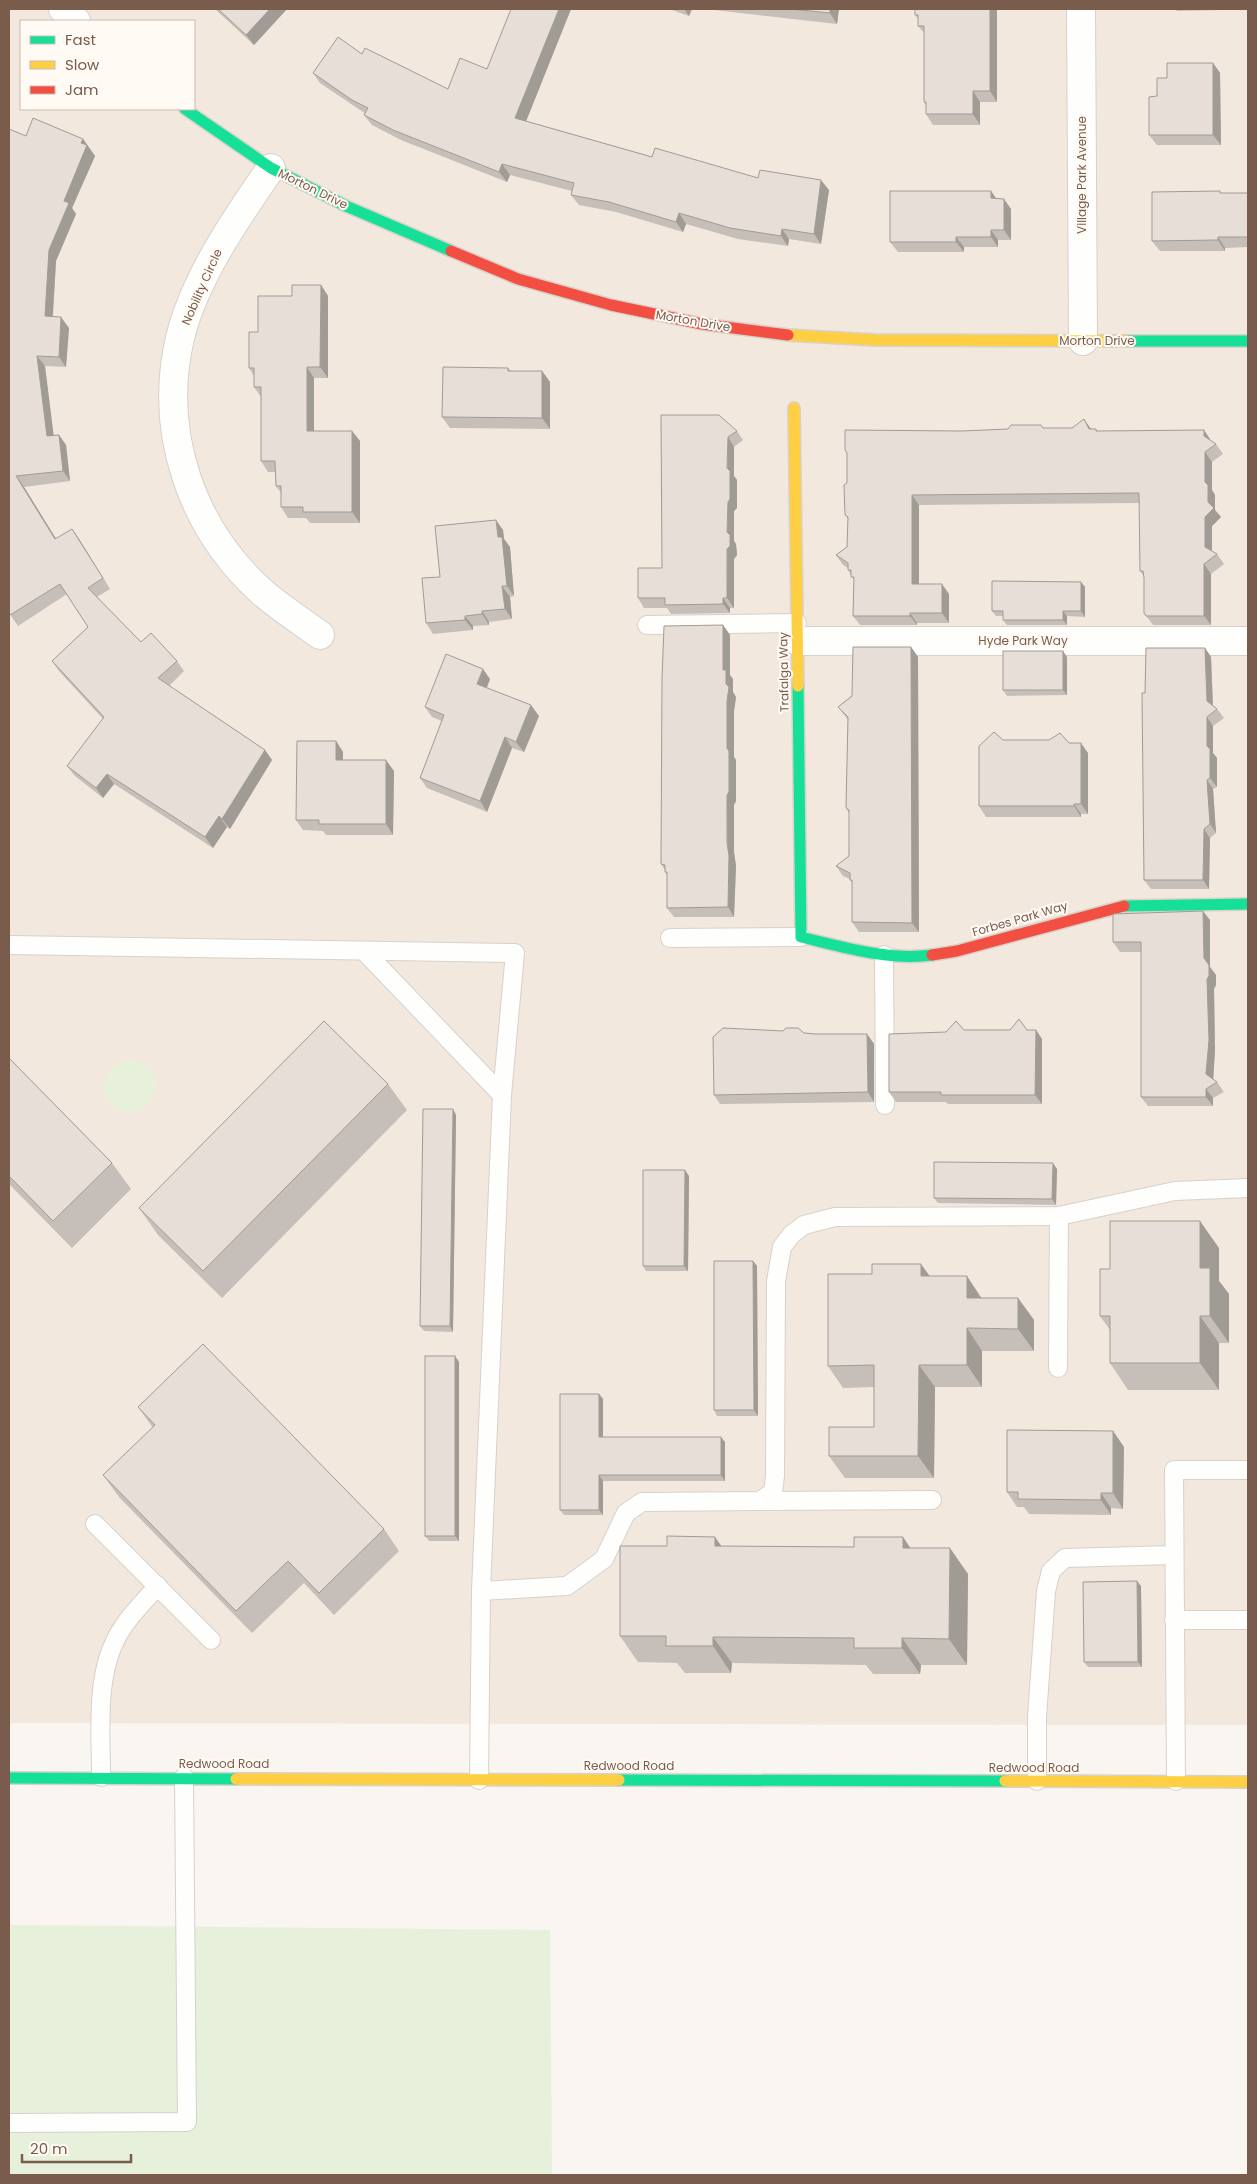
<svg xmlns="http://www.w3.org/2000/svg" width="1257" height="2184" viewBox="0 0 1257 2184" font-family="Poppins,sans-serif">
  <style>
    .residential { fill: #f2e8de; fill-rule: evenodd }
    .green { fill: #e7f0db }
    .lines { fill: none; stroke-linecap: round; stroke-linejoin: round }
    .lane-casing { stroke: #d7d1cb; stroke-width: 20 }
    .street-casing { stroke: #d7d1cb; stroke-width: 30 }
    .fast-casing { stroke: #d9d2cb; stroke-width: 14 }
    .slow-casing { stroke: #d9d2cb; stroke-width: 14 }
    .jam-casing { stroke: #d9d2cb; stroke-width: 14 }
    .lane { stroke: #fefefd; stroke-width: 18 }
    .street { stroke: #fefefd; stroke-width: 28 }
    .fast { stroke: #16e098; stroke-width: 11 }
    .slow { stroke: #ffcf43; stroke-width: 11 }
    .jam { stroke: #f24e42; stroke-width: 11 }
    .wall { fill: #c6bfb9 }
    .shaded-wall { fill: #a19b96 }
    .building { fill: #e6ded7; stroke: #a19b96 }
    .labels { text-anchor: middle; stroke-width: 4; stroke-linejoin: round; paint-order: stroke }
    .street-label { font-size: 12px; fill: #7a5c4d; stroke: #fffaf3 }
  </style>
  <rect width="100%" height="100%" fill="#f9f5f0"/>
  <!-- residential -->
  <path class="residential" d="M9 9H1248V1725L9 1723ZM21 21H194V109H21Z"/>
  <!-- green -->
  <g class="green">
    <circle cx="130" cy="1086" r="26"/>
    <polygon points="9,1925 550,1930 552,2175 9,2175"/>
  </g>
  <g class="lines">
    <!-- lane casing -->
    <g class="lane-casing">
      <g id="lane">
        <polyline points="647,625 797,623"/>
        <polyline points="670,938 801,937"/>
        <polyline points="9,945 515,953 502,1095 481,1591 479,1780"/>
        <polyline points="364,951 502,1095"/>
        <polyline points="884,955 885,1105"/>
        <polyline points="1058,1368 1059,1216"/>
        <polyline points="760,1501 932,1500"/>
        <polyline points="95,1524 211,1640"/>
        <polyline points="481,1591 567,1586 604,1559 626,1513 642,1502 760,1501 773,1492 775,1476 776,1281 782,1247 792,1234 804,1225 835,1217 1059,1216 1175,1191 1248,1188"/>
        <polyline points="1174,1620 1248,1620"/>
        <path d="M101 1777C101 1729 94 1669 123 1627 133 1612 146 1599 158 1586"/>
        <polyline points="1037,1781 1037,1717 1046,1591 1051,1571 1065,1558 1174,1555"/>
        <polyline points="1176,1781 1174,1470 1248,1470"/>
        <polyline points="9,2123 187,2122 184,1777"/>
      </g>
    </g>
    <!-- street casing -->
    <g class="street-casing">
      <g id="street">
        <polyline points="63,9 76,21"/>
        <polyline points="1081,9 1083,341"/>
        <path d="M271 168C237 217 194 279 180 338 158 432 191 528 262 592 280 608 301 621 320 635"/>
        <polyline points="798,641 1248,641"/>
      </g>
    </g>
    <!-- fast casing -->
    <g class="fast-casing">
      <g id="fast">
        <polyline points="185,109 271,168 346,206 451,251"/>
        <polyline points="1128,341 1248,341"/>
        <path d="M798 686 801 937C843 947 889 961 932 955"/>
        <polyline points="1124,906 1248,904"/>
        <polyline points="9,1778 236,1779"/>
        <polyline points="619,1780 1005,1781"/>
      </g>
    </g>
    <!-- slow casing -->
    <g class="slow-casing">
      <g id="slow">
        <polyline points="788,335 875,340 1128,341"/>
        <polyline points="794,408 798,686"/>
        <polyline points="236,1779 619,1780"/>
        <polyline points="1005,1781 1248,1782"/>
      </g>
    </g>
    <!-- jam casing -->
    <g class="jam-casing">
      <g id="jam">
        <polyline points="451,251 518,279 611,305 702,324 788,335"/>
        <polyline points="932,955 957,951 1124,906"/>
      </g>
    </g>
    <!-- lane -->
    <use href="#lane" class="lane"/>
    <!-- street -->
    <use href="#street" class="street"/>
    <!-- fast -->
    <use href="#fast" class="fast"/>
    <!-- slow -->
    <use href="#slow" class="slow"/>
    <!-- jam -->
    <use href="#jam" class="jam"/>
  </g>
  <!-- wall -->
  <g class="wall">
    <polygon points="215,9 287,9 254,45"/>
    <polygon points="571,9 526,121 652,157 758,178 829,190 821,244 789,239 788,246 738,239 686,224 683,232 616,212 579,205 571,195 572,191 510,175 507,182 401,140 372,125 364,115 365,113 360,110 320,83 313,73 362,54 448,89 487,69"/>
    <polygon points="669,9 692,9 689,16"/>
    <polygon points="706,9 839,9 837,24"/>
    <polygon points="997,9 997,102 980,102 980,125 933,125 926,114 926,106 924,102 924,33 918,26 918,19 915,15"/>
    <polygon points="1175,9 1224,9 1224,10 1177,11"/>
    <polygon points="1213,63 1220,73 1221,145 1157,145 1149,135 1157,96"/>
    <polygon points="26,136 83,139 95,156 72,208 76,214 56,261 53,317 69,328 66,367 45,366 53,435 59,435 66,445 70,481 24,487 56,539 72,529 79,539 110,589 97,597 141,642 177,661 184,671 169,686 265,750 272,760 230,829 227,827 213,848 114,784 103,798 75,776 67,766 103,719 59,671 52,661 88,627 67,594 18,626 9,613"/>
    <polygon points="991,191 996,199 1011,209 1011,240 998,240 998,247 964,247 964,252 898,252 890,242"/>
    <polygon points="1222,193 1248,193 1248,247 1225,248 1225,251 1160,251 1152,241"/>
    <polygon points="321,285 328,296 328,378 314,378 314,431 352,431 360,441 360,523 310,523 306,518 288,518 281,507 281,493 276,486 276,472 268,472 261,461 261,397 254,387 254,376 249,368 258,332 292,296"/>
    <polygon points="508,368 511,371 542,371 550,382 550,429 450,428 442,417"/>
    <polygon points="661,415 737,431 743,440 734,447 734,476 737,480 737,508 734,511 734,541 736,544 737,555 734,559 734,608 730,608 730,613 671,614 667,608 644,608 638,598 662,568"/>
    <polygon points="1043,428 1096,429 1098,431 1210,439 1210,441 1216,444 1223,454 1212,462 1212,490 1215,495 1215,510 1221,517 1212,526 1212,551 1217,554 1224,564 1211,574 1211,625 1153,625 1144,613 1144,576 1140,571 1140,503 919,505 919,584 949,594 949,623 917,623 917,625 860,625 853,616 854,580 848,570 848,568 843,565 836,555 847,547 848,519 845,515 847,483 847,454 845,450 962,431"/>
    <polygon points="503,530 504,539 510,547 514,596 510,597 512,619 489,622 489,625 473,626 473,630 433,634 426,623 440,577"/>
    <polygon points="1081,582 1085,587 1085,617 1067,616 1067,625 1007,625 1003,620 1003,616 996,616 992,611"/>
    <polygon points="723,625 730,635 730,675 733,679 733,692 736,697 734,711 734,757 736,760 736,801 734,805 734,852 736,866 734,917 674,917 667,908 667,875 665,872 665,870 661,864"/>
    <polygon points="911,647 918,657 919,932 859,932 852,922 852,883 850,879 843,876 836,866 849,856 849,813 846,808 848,720 838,707"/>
    <polygon points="1205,648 1211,657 1213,706 1217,709 1224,718 1213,726 1213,753 1217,758 1217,787 1213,789 1216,833 1210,838 1209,889 1151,889 1144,880 1145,693"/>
    <polygon points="1067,657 1067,695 1007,696 1003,690"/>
    <polygon points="490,679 487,688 539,716 524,752 512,748 487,812 427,788 420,778 442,721 432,717 425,707"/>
    <polygon points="1003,740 1069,743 1088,753 1088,814 1081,814 1081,817 986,817 979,806"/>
    <polygon points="336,741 343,752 343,760 394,771 393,835 326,835 323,831 303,830 296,820"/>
    <polygon points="1210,920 1210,967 1216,975 1216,985 1214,989 1215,1050 1213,1079 1217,1082 1224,1092 1213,1098 1213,1106 1148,1106 1141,1097 1141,952 1120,952 1113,942"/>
    <polygon points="964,1030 1036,1030 1042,1039 1042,1104 948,1104 946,1102 896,1102 889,1092 946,1032"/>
    <polygon points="783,1031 815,1034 867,1034 874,1044 874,1102 720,1104 714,1095"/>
    <polygon points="9,1058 112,1163 131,1189 72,1248 9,1184"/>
    <polygon points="388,1084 407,1110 222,1298 158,1235 139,1208"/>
    <polygon points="453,1109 456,1115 453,1332 424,1331 420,1326"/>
    <polygon points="1057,1169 1056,1205 938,1203 934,1198"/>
    <polygon points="689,1176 688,1271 646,1271 643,1266"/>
    <polygon points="1219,1248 1219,1281 1229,1294 1229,1343 1219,1343 1219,1390 1128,1390 1110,1363 1110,1330 1100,1316 1110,1269"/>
    <polygon points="753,1261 757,1266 758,1416 717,1416 714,1410"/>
    <polygon points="930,1276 982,1298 1018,1298 1034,1320 1034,1351 982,1351 982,1387 935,1387 934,1478 845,1478 829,1456 874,1427 874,1387 843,1388 828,1366"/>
    <polygon points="455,1356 459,1362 459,1541 429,1541 425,1536"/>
    <polygon points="599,1394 603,1399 603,1437 725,1442 725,1481 603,1481 603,1515 564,1515 560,1510"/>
    <polygon points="138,1407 384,1529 399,1551 334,1615 304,1583 252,1633 119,1497 103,1475 153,1428"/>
    <polygon points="1113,1431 1124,1447 1123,1509 1111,1508 1111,1515 1029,1514 1024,1507 1017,1507 1007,1492"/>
    <polygon points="715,1537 721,1546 854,1547 903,1537 910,1548 968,1574 967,1665 921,1665 920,1674 873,1674 866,1665 732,1663 731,1673 685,1673 677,1663 638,1662 620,1636 667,1546"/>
    <polygon points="1141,1586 1142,1667 1088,1667 1084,1662"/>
  </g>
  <!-- shaded-wall -->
  <g class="shaded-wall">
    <polygon points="270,9 287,9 254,45 246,35"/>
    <polygon points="559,9 571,9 523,129 515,118"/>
    <polygon points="684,9 692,9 689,16"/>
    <polygon points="830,9 839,9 837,24 830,13"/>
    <polygon points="990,9 997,9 997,102 990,91"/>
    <polygon points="1213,63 1220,73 1221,145 1213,135"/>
    <polygon points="973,91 980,102 980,125 973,114"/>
    <polygon points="83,139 95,156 72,208 76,214 56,261 52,327 45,316 49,250 81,143"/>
    <polygon points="502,164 510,175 507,182 499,172"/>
    <polygon points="821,180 829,190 821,244 814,234"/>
    <polygon points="991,191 998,201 991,198"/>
    <polygon points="1004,199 1011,209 1011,240 1004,230"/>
    <polygon points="679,213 686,224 683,232 676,222"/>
    <polygon points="782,229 789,239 788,246 781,236"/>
    <polygon points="991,230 998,240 998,247 991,237"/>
    <polygon points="956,237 964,247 964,252 956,242"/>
    <polygon points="1218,237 1225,248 1225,251 1218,240"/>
    <polygon points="321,285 328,296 328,378 320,367"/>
    <polygon points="61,317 69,328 66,367 59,357"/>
    <polygon points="37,356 45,366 55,446 47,436"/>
    <polygon points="307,367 314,378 314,441 307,431"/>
    <polygon points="542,371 550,382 550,429 542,418"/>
    <polygon points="1084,419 1091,429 1089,429"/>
    <polygon points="1204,430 1210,439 1210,446 1204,436"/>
    <polygon points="352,431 360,441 360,523 352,512"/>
    <polygon points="59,435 66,445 70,481 63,471"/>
    <polygon points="728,437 734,447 734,476 737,480 737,508 734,511 734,541 736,544 737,555 734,559 734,608 727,598"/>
    <polygon points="1205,452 1212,462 1212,490 1215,495 1215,510 1221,517 1212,526 1212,557 1205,547 1205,517 1208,502 1205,482"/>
    <polygon points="16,476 24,487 63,550 55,539"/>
    <polygon points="912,495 919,505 919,593 912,584"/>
    <polygon points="496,520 503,530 504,539 510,547 514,596 507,586 498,537"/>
    <polygon points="72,529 79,539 110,589 103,578"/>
    <polygon points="1204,564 1211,574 1211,625 1204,616"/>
    <polygon points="1081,582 1085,587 1085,617 1081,611"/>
    <polygon points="942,584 949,594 949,623 942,613"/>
    <polygon points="502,586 510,597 512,619 505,609"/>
    <polygon points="723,598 730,608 730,613 723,604"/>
    <polygon points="482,611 489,622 489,625 482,614"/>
    <polygon points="1063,611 1067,616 1067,625 1063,620"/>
    <polygon points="910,613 917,623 917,625 910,616"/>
    <polygon points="465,616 473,626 473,630 465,620"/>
    <polygon points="723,625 730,635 730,675 733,679 733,692 736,697 734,711 734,757 736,760 736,801 734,805 734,852 736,866 734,917 728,907 726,684 723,670"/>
    <polygon points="911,647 918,657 919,932 912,923"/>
    <polygon points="1205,648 1211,657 1213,710 1207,701"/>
    <polygon points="1063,651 1067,657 1067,695 1063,690"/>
    <polygon points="483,669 490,679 484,694 477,684"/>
    <polygon points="531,705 539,716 524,752 516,742"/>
    <polygon points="1207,717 1213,726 1213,753 1217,758 1217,787 1210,778 1207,746"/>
    <polygon points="505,737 512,748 487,812 480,801"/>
    <polygon points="336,741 343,752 343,771 336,760"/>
    <polygon points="1081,743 1088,753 1088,814 1081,804"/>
    <polygon points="265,750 272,760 230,829 222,819"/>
    <polygon points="386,760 394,771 393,835 386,824"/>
    <polygon points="107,774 114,784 103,798 96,788"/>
    <polygon points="1207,780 1213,789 1216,833 1210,824"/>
    <polygon points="1074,804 1081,814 1081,817 1074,806"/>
    <polygon points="219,816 227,827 213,848 205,837"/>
    <polygon points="1204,829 1210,838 1209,889 1203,880"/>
    <polygon points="1203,911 1210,920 1210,967 1216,975 1216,985 1214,989 1215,1050 1213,1083 1206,1074"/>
    <polygon points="1036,1030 1042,1039 1042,1104 1035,1095"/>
    <polygon points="867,1034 874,1044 874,1102 868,1092"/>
    <polygon points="1206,1089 1213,1098 1213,1106 1206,1097"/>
    <polygon points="453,1109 456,1115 453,1332 450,1326"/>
    <polygon points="1053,1163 1057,1169 1056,1205 1052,1199"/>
    <polygon points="685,1170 689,1176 688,1271 684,1266"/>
    <polygon points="1200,1221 1219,1248 1219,1281 1229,1294 1229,1343 1210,1316 1200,1268"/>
    <polygon points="753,1261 757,1266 758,1416 754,1410"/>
    <polygon points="921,1264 937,1286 921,1276"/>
    <polygon points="967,1276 982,1299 967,1298"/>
    <polygon points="1018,1298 1034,1320 1034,1351 1018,1329"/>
    <polygon points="1200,1316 1219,1343 1219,1390 1200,1363"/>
    <polygon points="967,1328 982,1351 982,1387 967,1365"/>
    <polygon points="455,1356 459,1362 459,1541 455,1536"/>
    <polygon points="919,1365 935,1387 934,1478 918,1456"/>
    <polygon points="599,1394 603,1399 603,1443 599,1437"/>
    <polygon points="1113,1431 1124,1447 1123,1509 1113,1493"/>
    <polygon points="721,1437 725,1442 725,1481 721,1475"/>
    <polygon points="599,1475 603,1481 603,1515 599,1510"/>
    <polygon points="1101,1493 1111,1508 1111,1515 1101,1500"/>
    <polygon points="715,1537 733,1563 715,1546"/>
    <polygon points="903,1537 921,1564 903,1548"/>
    <polygon points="950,1548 968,1574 967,1665 949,1639"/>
    <polygon points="1137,1581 1141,1586 1142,1667 1138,1662"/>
    <polygon points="713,1637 732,1663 731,1673 713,1646"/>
    <polygon points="902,1638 921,1665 920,1674 902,1648"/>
  </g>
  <!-- building -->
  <g class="building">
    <polygon points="218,9 270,9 246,35"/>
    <polygon points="511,9 559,9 515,118 652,157 655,148 758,178 760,170 821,180 814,234 782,229 781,236 730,228 679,213 676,222 609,202 571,195 574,183 502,164 499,172 393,130 364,115 368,108 352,100 313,73 338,37 362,54 365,48 448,89 460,58 487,69"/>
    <polygon points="790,9 830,9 830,13"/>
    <polygon points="915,9 990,9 990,91 973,91 973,114 926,114 926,102 924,102 924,26 918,26 918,15 915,15"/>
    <polygon points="1167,63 1213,63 1213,135 1149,135 1149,97 1157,96 1157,78 1167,78"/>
    <polygon points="33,118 83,139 81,143 87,145 64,201 69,203 49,250 45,316 61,317 59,357 37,356 47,436 59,435 63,471 16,476 55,539 72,529 103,578 88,588 141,642 151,633 177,661 158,678 265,750 222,819 219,816 205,837 107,774 96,788 67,766 104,717 52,661 88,627 60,584 10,615 9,613 9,129 26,136"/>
    <polygon points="890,191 991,191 991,198 1004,199 1004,230 991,230 991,237 956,237 956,242 890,242"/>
    <polygon points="1220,191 1220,193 1248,193 1248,237 1218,237 1218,240 1152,241 1152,192"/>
    <polygon points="292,285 321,285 320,367 307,367 307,431 352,431 352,512 303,512 303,507 281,507 281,486 276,486 275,461 261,461 261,387 254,387 254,368 249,368 249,332 258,332 258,296 292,296"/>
    <polygon points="443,367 508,368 508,371 542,371 542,418 442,417"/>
    <polygon points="661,415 719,415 737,431 728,437 727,468 730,471 730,499 728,502 727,532 730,535 730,546 727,549 727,598 723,598 723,604 665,605 665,598 638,598 638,568 662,568"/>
    <polygon points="1084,419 1089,429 1096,429 1096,431 1204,430 1204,436 1216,444 1205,452 1205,482 1208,485 1208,502 1214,508 1205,517 1205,547 1217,554 1204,564 1204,616 1146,616 1144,613 1144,578 1143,571 1140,571 1139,493 912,495 912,584 942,584 942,613 910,613 910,616 853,616 854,577 851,577 851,570 848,570 848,563 836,555 847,547 848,517 845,515 844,485 847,483 847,453 845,450 845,430 962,431 1008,429 1011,425 1041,425 1043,428 1072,428"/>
    <polygon points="496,520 498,537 502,537 507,586 502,586 505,609 482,611 482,614 465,616 465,620 426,623 422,578 440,577 435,526"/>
    <polygon points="992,581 1081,582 1081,611 1063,611 1063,620 1003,620 1003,611 992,611"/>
    <polygon points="723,625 723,670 726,670 726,684 729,687 727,701 727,748 729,751 729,792 727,795 727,842 729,856 728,907 667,908 667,872 665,872 665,865 661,864 662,678 664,626"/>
    <polygon points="853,647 911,647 912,923 852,922 852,880 850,880 850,873 836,866 849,856 849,810 846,808 848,717 838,707 852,696"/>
    <polygon points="1146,648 1205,648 1207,701 1217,709 1207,717 1207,746 1210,749 1210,778 1207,780 1210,824 1204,829 1203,880 1144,880 1142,693 1145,693"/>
    <rect x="1003" y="651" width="60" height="39"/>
    <polygon points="446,654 483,669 477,684 531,705 516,742 505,737 480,801 420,778 444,715 425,707"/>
    <polygon points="994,732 1003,740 1049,740 1060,733 1069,743 1081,743 1081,804 1074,804 1074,806 979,806 979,746"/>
    <polygon points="297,741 336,741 336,760 386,760 386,824 319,824 319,820 296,820"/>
    <polygon points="1203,911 1204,958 1209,965 1209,976 1207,979 1209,1040 1206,1074 1217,1082 1206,1089 1206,1097 1141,1097 1141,942 1113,942 1113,914"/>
    <polygon points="1019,1019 1027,1030 1036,1030 1035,1095 941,1095 941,1092 889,1092 889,1034 946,1032 956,1021 964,1030 1010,1030"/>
    <polygon points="324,1021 388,1084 203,1271 139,1208"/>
    <polygon points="723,1028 783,1031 786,1028 798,1028 804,1033 815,1034 867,1034 868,1092 714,1095 713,1037"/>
    <polygon points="9,1058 112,1163 53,1221 9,1176"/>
    <polygon points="423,1109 453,1109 450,1326 420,1326"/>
    <polygon points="934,1162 1053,1163 1052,1199 934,1198"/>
    <polygon points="643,1170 685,1170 684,1266 643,1266"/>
    <polygon points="1110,1221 1200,1221 1200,1268 1210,1268 1210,1316 1200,1316 1200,1363 1110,1363 1110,1316 1100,1316 1100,1269 1110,1269"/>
    <polygon points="714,1261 753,1261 754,1410 714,1410"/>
    <polygon points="872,1264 921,1264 921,1276 967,1276 967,1298 1018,1298 1018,1329 967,1328 967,1365 919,1365 918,1456 829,1456 829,1427 874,1427 874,1365 828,1366 828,1274 872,1274"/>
    <polygon points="203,1344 384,1529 319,1593 288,1561 236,1611 103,1475 155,1425 138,1407"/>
    <rect x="425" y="1356" width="30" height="180"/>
    <polygon points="560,1394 599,1394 599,1437 721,1437 721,1475 599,1475 599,1510 560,1510"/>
    <polygon points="1007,1430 1113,1431 1113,1493 1101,1493 1101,1500 1018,1499 1018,1492 1007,1492"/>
    <polygon points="667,1536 715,1537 715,1546 854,1547 854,1537 903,1537 903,1548 950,1548 949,1639 902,1638 902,1648 854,1648 854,1638 713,1637 713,1646 666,1646 666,1636 620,1636 620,1546 667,1546"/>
    <polygon points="1137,1581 1138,1662 1084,1662 1083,1582"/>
  </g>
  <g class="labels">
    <!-- street labels -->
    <g class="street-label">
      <text transform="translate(1082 175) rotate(-90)" y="4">Village Park Avenue</text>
      <text transform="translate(313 189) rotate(26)" y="4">Morton Drive</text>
      <text transform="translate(202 287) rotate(-66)" y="4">Nobility Circle</text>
      <text transform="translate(693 321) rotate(10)" y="4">Morton Drive</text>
      <text x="1097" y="345">Morton Drive</text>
      <text x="1023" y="645">Hyde Park Way</text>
      <text transform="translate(784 672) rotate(-91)" y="4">Trafalga Way</text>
      <text transform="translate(1020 919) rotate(-16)" y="4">Forbes Park Way</text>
      <text x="224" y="1768">Redwood Road</text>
      <text x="629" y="1770">Redwood Road</text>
      <text x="1034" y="1772">Redwood Road</text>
    </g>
  </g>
  <!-- border -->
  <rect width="1257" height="2184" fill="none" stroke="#7a5c4d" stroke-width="20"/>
  <!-- legend -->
  <rect x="20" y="20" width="175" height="90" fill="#fffaf3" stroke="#cabbb1"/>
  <rect x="30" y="36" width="25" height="8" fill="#16e098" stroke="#cabbb1"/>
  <text x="65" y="45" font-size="15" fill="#7a5c4d">Fast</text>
  <rect x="30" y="61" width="25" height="8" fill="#ffcf43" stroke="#cabbb1"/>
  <text x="65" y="70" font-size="15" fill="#7a5c4d">Slow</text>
  <rect x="30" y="86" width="25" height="8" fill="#f24e42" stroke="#cabbb1"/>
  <text x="65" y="95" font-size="15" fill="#7a5c4d">Jam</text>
  <!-- scale -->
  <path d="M22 2154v8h109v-8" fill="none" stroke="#7a5c4d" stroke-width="2.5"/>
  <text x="30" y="2154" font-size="15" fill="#7a5c4d" stroke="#fffaf3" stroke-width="4" paint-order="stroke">20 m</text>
</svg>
